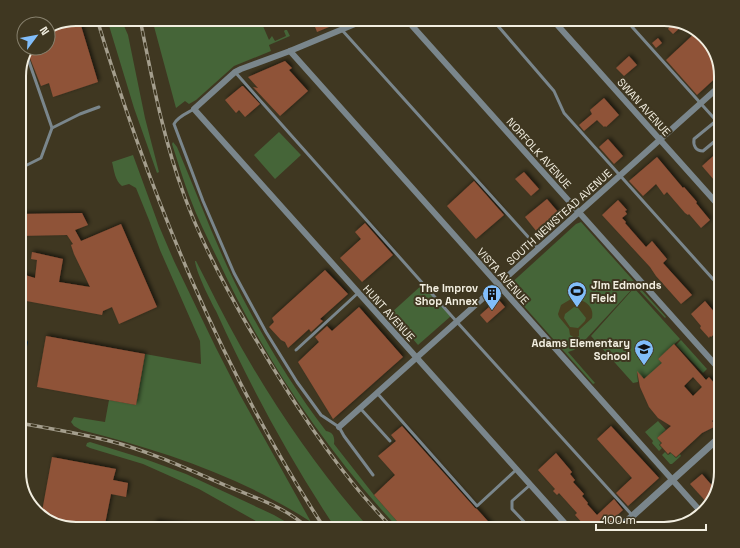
<svg xmlns="http://www.w3.org/2000/svg" width="740" height="548" viewBox="0 0 740 548" font-family="'Space Grotesk',sans-serif">
  <style>
    .green { fill: #456538 }
    .sand { fill: #483f1f; fill-rule: evenodd }
    .water { fill: #09243b }
    .building { fill: #8f5238; fill-rule: evenodd; filter: url(#shadow) }
    .lines { fill: none; stroke-linecap: round; stroke-linejoin: round }
    .service { stroke: #7a868c; stroke-width: 3 }
    .minor { stroke: #7a868c; stroke-width: 6 }
    .tertiary { stroke: #7a868c; stroke-width: 7 }
    .rail-casing { stroke: #a49e8d; stroke-width: 3.5 }
    .rail { stroke: #3f3721; stroke-width: 2; stroke-dasharray: 6; stroke-linecap: butt }
    .labels { text-anchor: middle; stroke-width: 4; stroke-linejoin: round; paint-order: stroke }
    .street-label { font-size: 11px; fill: #f2eee0; stroke: #3f3721 }
    .poi-label { font-size: 11px; font-weight: bold; fill: #f2eee0; stroke: #3f3721; text-anchor: end }
    .rim { fill: none; stroke: #f2eee0; stroke-width: 2 }
  </style>
  <defs>
    <filter id="shadow"><feDropShadow dx="2" dy="-2" stdDeviation="2" flood-color="#0009"/></filter>
  </defs>
  <rect width="100%" height="100%" fill="#3f3721"/>
  <!-- green -->
  <g class="green">
    <polygon points="107,19 121,19 128,35 145,118 159,172 157,173 134,108"/>
    <polygon points="152,19 260,19 269,40 272,36 275,41 286,36 284,31 285,30 287,30 290,36 269,45 271,51 234,66 196,100 189,104 185,101 176,108"/>
    <polygon points="279,132 301,155 275,179 254,155"/>
    <path d="M173 142 177 147C200 201 220 257 248 308 271 351 296 392 326 431 333 432 335 437 334 444L374 495 404 529H399C326 451 264 358 219 262 209 241 198 220 190 198 183 180 178 162 172 144Z"/>
    <path d="M133 155 159 226 174 261 216 348 239 393 311 522C242 477 161 450 81 430L74 426 71 422 74 417 105 422 109 400 136 405 145 354 201 364 200 341 160 250 149 220 136 188 129 184 122 186C115 181 114 170 112 162Z"/>
    <polygon points="581,222 666,317 665,318 635,286 586,339 574,350 568,352 595,383 593,384 507,287 576,224"/>
    <path d="M195 261H196C211 290 225 319 241 347 278 412 321 474 370 529H336C290 460 250 386 216 311 210 300 196 272 195 261Z"/>
    <polygon points="423,284 451,316 418,345 391,313"/>
    <polygon points="634,288 680,339 658,359 663,364 646,381 637,372 638,382 633,383 591,336"/>
    <polygon points="681,340 707,369 703,373 676,345"/>
    <polygon points="658,421 666,430 657,438 661,443 659,445 662,448 659,451 652,443 653,441 645,432"/>
    <polygon points="90,442 145,459 186,474 274,515 298,529 270,529 199,489 143,464 90,448 86,446 87,443"/>
    <polygon points="665,452 668,455 671,453 676,458 680,454 681,456 672,464 670,464 662,455"/>
  </g>
  <!-- sand -->
  <path class="sand" d="M571 299C582 298 595 305 592 318L579 330V336L575 338 570 335 569 329 559 317 558 314 561 305ZM574 307 578 308 586 318 585 321 578 328 570 327 564 318 565 314Z"/>
  <!-- water -->
  <polygon class="water" points="19,337 26,339 28,342 19,382"/>
  <!-- building -->
  <g class="building">
    <polygon points="76,19 79,19 98,82 53,97 49,83 41,86 28,53 31,48 48,48 48,29"/>
    <polygon points="312,19 348,19 317,32"/>
    <polygon points="578,19 587,19 578,27 574,22"/>
    <polygon points="663,19 665,19 683,25 673,34 668,29 670,26"/>
    <polygon points="696,32 716,54 721,73 697,95 666,60"/>
    <polygon points="658,38 662,43 656,48 652,43"/>
    <polygon points="629,56 637,65 624,76 616,68"/>
    <polygon points="285,61 292,68 289,70 308,91 280,116 253,87 258,88 248,77"/>
    <polygon points="242,86 243,86 260,104 245,117 239,110 236,113 225,100"/>
    <polygon points="604,98 619,115 606,127 605,126 604,127 597,120 584,131 579,125 592,114 590,110"/>
    <polygon points="608,139 623,156 614,164 599,147"/>
    <polygon points="721,149 721,188 702,166"/>
    <polygon points="657,157 683,188 684,187 697,202 696,203 710,220 701,228 689,214 688,215 685,213 667,192 664,195 656,184 643,196 629,181"/>
    <polygon points="524,172 539,189 531,196 515,179"/>
    <polygon points="474,181 504,215 476,239 447,206"/>
    <polygon points="547,199 559,213 537,232 525,217"/>
    <polygon points="618,200 627,210 625,211 627,214 622,218 626,222 625,223 646,247 652,241 667,259 663,263 692,295 681,304 656,276 650,267 602,215"/>
    <polygon points="82,213 88,225 75,230 81,241 121,224 157,307 119,324 112,307 103,311 102,315 21,300 22,298 19,298 19,275 25,277 25,275 35,278 37,260 31,259 32,252 63,259 59,282 90,287 74,254 71,245 73,244 67,235 19,236 19,214"/>
    <polygon points="365,223 393,255 362,282 340,258 361,239 355,232"/>
    <polygon points="325,270 348,294 320,319 323,321 311,332 309,329 288,348 285,342 281,340 269,327 274,322 272,318"/>
    <polygon points="498,299 505,307 487,323 480,315"/>
    <polygon points="705,301 721,320 721,328 711,337 710,336 709,338 700,328 701,326 691,314"/>
    <polygon points="359,307 403,357 333,419 298,362 319,342 315,337 327,326 332,331"/>
    <polygon points="46,336 145,354 136,405 37,387"/>
    <path d="M674 344 706 380 709 377 721 391V412L712 421 716 426 702 433 676 457 670 452 668 454 660 445 662 443 657 438 671 426 658 418 649 407 640 387 637 371 644 379 662 363 658 359ZM693 377 702 387 693 396 684 386Z"/>
    <polygon points="402,426 475,508 477,509 495,529 404,529 374,495 395,475 378,456 396,441 391,435"/>
    <polygon points="611,426 659,478 628,506 616,493 632,478 597,439"/>
    <polygon points="556,453 572,472 570,474 575,480 573,482 584,494 582,496 588,503 587,504 597,515 614,499 623,510 602,529 581,529 585,526 575,515 577,513 559,493 557,495 553,491 555,489 538,470"/>
    <polygon points="718,453 721,455 721,466 713,457"/>
    <polygon points="52,457 116,469 113,480 128,483 126,497 111,494 104,529 75,529 41,517"/>
    <polygon points="702,474 715,489 710,506 690,484"/>
    <polygon points="155,521 190,526 190,529 153,529"/>
  </g>
  <g class="lines">
    <!-- service -->
    <g class="service">
      <polyline points="492,19 554,91 564,113 721,288"/>
      <polyline points="625,19 721,126"/>
      <polyline points="342,30 539,249"/>
      <polyline points="235,72 457,322 632,515"/>
      <path d="M194 109C187 113 177 117 174 124L203 201 234 273 266 332 297 382 321 415 339 427 344 436 373 475"/>
      <path d="M716 121 694 139C693 146 696 151 703 151L721 136"/>
      <polyline points="52,128 80,114 99,107"/>
      <polyline points="19,169 41,158 52,128 27,56"/>
      <polyline points="296,350 358,293"/>
      <polyline points="377,393 477,506 516,470"/>
      <polyline points="360,408 390,441"/>
      <polyline points="713,443 721,452"/>
      <polyline points="530,485 512,501 512,509 531,529"/>
    </g>
    <!-- minor -->
    <g class="minor">
      <polyline points="367,19 290,51 241,69 235,72 194,109 570,529"/>
      <polyline points="406,19 721,371"/>
      <polyline points="552,19 721,208"/>
      <polyline points="290,51 702,513"/>
      <polyline points="339,427 721,85"/>
    </g>
    <!-- tertiary -->
    <polyline class="tertiary" points="618,529 721,436"/>
    <!-- rail casing -->
    <g class="rail-casing">
      <g id="rail">
        <path d="M97 19C151 198 222 372 325 529"/>
        <path d="M140 19C152 78 163 138 184 195 201 242 224 285 249 328 281 382 315 437 355 486 367 501 380 515 393 529"/>
        <path d="M19 423C48 428 77 433 106 440 150 451 192 471 234 489 259 499 288 509 309 529"/>
      </g>
    </g>
    <!-- rail -->
    <use href="#rail" class="rail"/>
  </g>
  <!-- icons -->
  <defs>
    <g id="stadium-pin" transform="scale(1)"><path d="M0 17L-7.5 6A9.5 9.5 0 1 1 7.5 6Z" fill="#81bdfa" stroke="#3f3721"/><path d="M0-5a6.5 5 0 1 0 0 10a6.5 5 0 1 0 0-10ZM-3.5-1.8h7v3.6h-7Z" fill="#111"/></g>
    <g id="building-pin" transform="scale(1)"><path d="M0 17L-7.5 6A9.5 9.5 0 1 1 7.5 6Z" fill="#81bdfa" stroke="#3f3721"/><path d="M-4-6H4V6H1V3H-1V6H-4ZM-2.5-4.3h1.7v1.8h-1.7ZM.8-4.3h1.7v1.8H.8ZM-2.5-1h1.7V.8h-1.7ZM.8-1h1.7V.8H.8Z" fill="#111"/></g>
    <g id="school-pin" transform="scale(1)"><path d="M0 17L-7.5 6A9.5 9.5 0 1 1 7.5 6Z" fill="#81bdfa" stroke="#3f3721"/><path d="M0-5L7-2L0 1L-7-2ZM-4 1L0 2.5L4 1V4Q0 6-4 4Z" fill="#111"/></g>
  </defs>
  <g fill-rule="evenodd">
    <use href="#stadium-pin" x="577" y="291"/>
    <use href="#building-pin" x="492" y="294"/>
    <use href="#school-pin" x="644" y="349"/>
  </g>
  <g class="labels">
    <!-- street labels -->
    <g class="street-label">
      <text transform="translate(644 107) rotate(48)" y="4">SWAN AVENUE</text>
      <text transform="translate(539 153) rotate(48)" y="4">NORFOLK AVENUE</text>
      <text transform="translate(559 217) rotate(-42)" y="4">SOUTH NEWSTEAD AVENUE</text>
      <text transform="translate(503 276) rotate(48)" y="4">VISTA AVENUE</text>
      <text transform="translate(389 313) rotate(48)" y="4">HUNT AVENUE</text>
    </g>
    <!-- poi labels -->
    <g class="poi-label">
      <text x="591" y="289" text-anchor="start">Jim Edmonds<tspan x="591" dy="13">Field</tspan></text>
      <text x="478" y="292">The Improv<tspan x="478" dy="13">Shop Annex</tspan></text>
      <text x="630" y="347">Adams Elementary<tspan x="630" dy="13">School</tspan></text>
    </g>
  </g>
  <!-- crop -->
  <path d="M0 0H740V548H0ZM76 26H664A50 50 0 0 1 714 76V472A50 50 0 0 1 664 522H76A50 50 0 0 1 26 472V76A50 50 0 0 1 76 26Z" fill="#3f3721" fill-rule="evenodd"/>
  <path class="rim" d="M76 26H664A50 50 0 0 1 714 76V472A50 50 0 0 1 664 522H76A50 50 0 0 1 26 472V76A50 50 0 0 1 76 26Z"/>
  <!-- north arrow -->
  <g transform="translate(36 36) rotate(58)"><circle r="19" fill="#3f3721" stroke="#87806d"/>
  <path d="M0-3L7 15L0 10L-7 15Z" fill="#81bdfa"/>
  <text y="-6" font-size="11" font-weight="bold" text-anchor="middle" fill="#f2eee0">N</text>
  </g>
  <!-- scale -->
  <path d="M596 524v6h110v-6" fill="none" stroke="#f2eee0" stroke-width="2"/>
  <text x="602" y="524" font-size="12" fill="#f2eee0" stroke="#3f3721" stroke-width="3" paint-order="stroke">100 m</text>
</svg>
